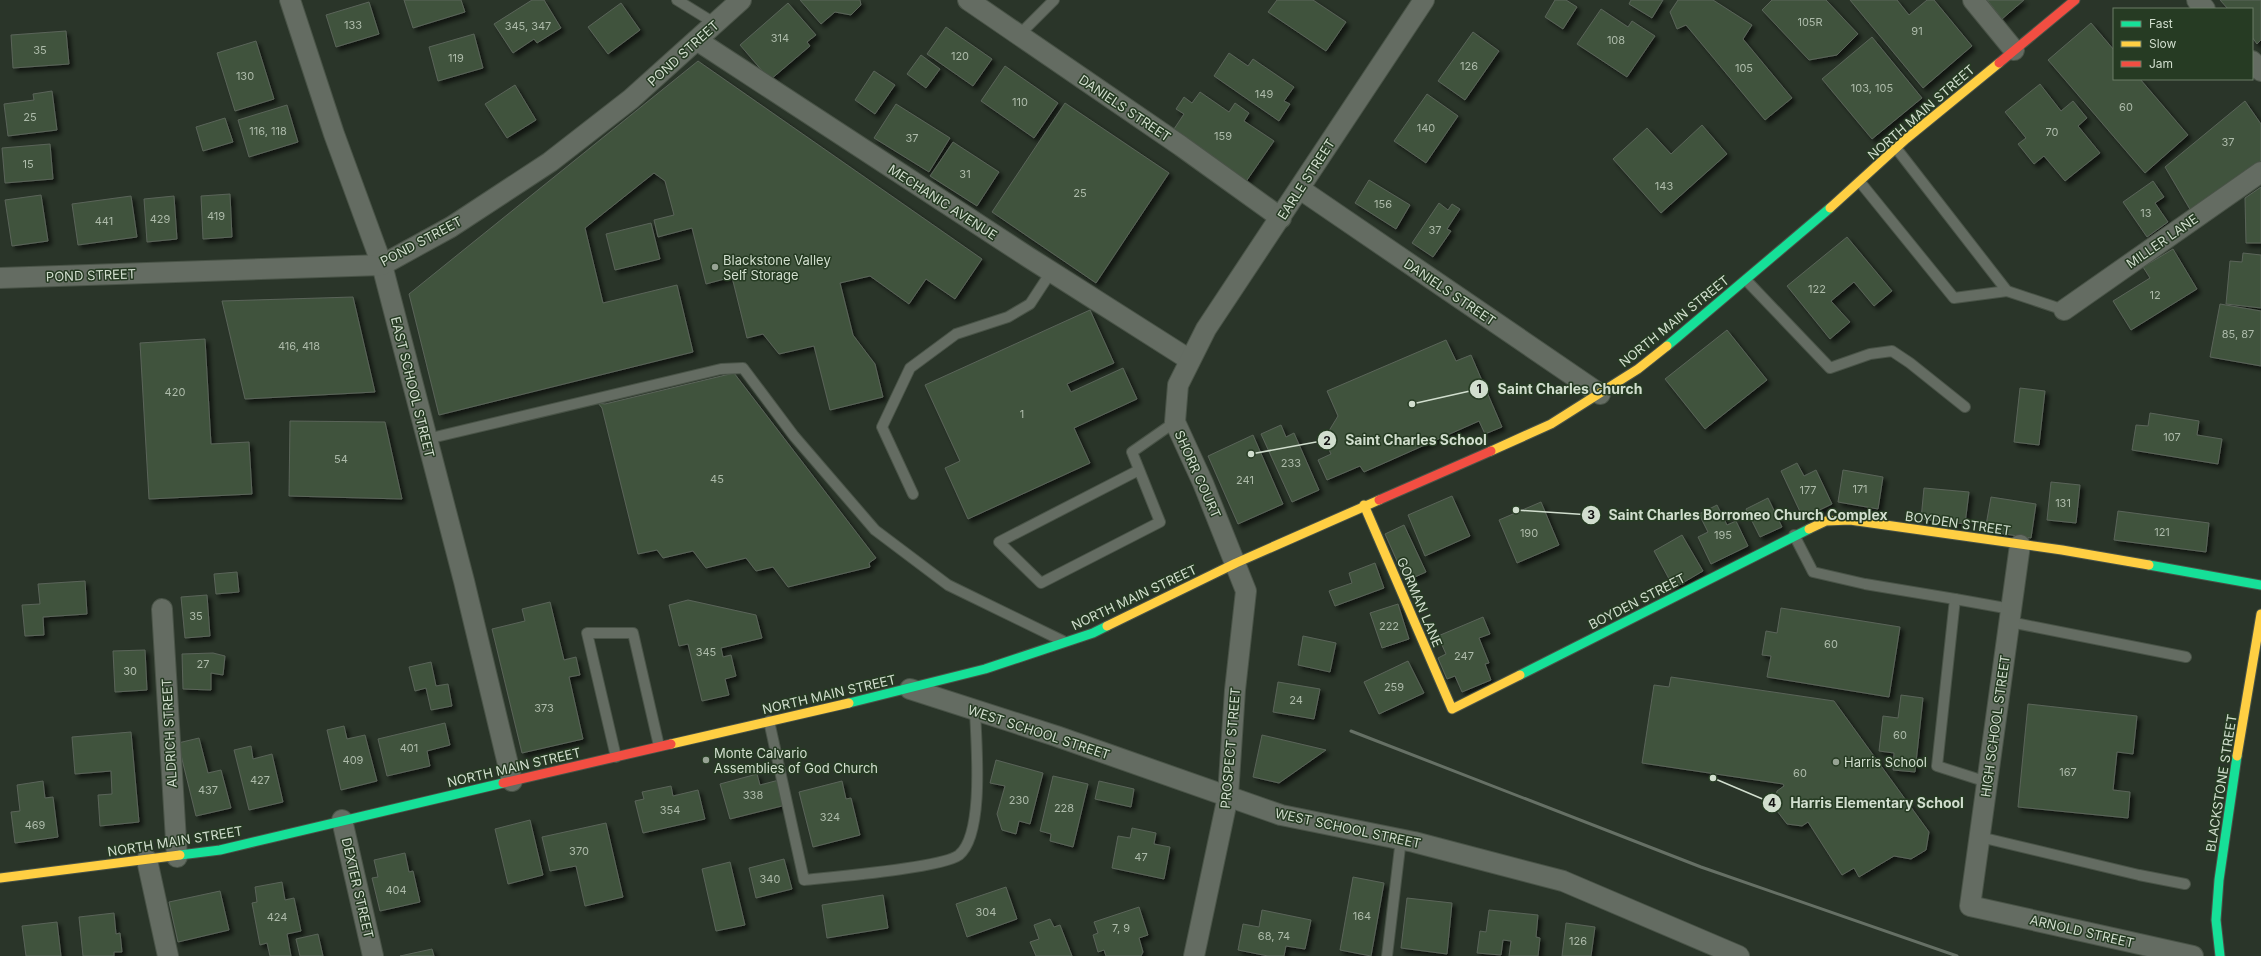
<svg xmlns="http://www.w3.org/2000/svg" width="2261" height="956" viewBox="0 0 2261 956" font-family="Inter,sans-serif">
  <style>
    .building { fill: #41533e; stroke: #5a6459; filter: url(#shadow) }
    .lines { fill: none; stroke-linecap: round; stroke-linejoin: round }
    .lane-casing { stroke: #495347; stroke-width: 12 }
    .street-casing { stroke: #495347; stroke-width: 22 }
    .fast-casing { stroke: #495347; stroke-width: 11 }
    .slow-casing { stroke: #495347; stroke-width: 11 }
    .jam-casing { stroke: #495347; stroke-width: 11 }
    .lane { stroke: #646c62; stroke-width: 10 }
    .street { stroke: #646c62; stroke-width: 20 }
    .fast { stroke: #16e098; stroke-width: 9 }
    .slow { stroke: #ffcf43; stroke-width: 9 }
    .jam { stroke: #f24e42; stroke-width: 9 }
    .rail { stroke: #667065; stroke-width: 3 }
    .poi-dot { fill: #97a394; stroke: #263b23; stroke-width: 1.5 }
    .labels { text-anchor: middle; stroke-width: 3; stroke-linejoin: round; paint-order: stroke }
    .number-label { font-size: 11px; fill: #adbbaa }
    .street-label { font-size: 13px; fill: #d1dece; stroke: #263b23 }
    .poi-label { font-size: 13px; fill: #d1dece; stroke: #263b23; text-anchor: start }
    .leader { fill: none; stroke: #d1dece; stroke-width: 1.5 }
    .callout-dot { fill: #d1dece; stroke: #263b23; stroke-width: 1.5 }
    .mark-label { font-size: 12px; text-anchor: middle; font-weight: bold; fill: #111 }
    .callout-label { font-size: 14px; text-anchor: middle; font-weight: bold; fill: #d1dece; stroke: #263b23; stroke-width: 3; stroke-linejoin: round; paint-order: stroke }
  </style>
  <defs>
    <filter id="shadow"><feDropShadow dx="3.5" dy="3.5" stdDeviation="2" flood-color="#0009"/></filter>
  </defs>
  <rect width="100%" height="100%" fill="#2a3529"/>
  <!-- building -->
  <g class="building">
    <polygon points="404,0 461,0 465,12 413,28"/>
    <polygon points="532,0 544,0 561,28 537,43 534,39 513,53 494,24"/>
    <polygon points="800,0 860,0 861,5 851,15 835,12 821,24"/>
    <polygon points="1277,0 1313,0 1346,22 1326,51 1268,12"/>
    <polygon points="1555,0 1566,0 1577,7 1563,29 1545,17"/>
    <polygon points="1631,0 1663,0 1652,18 1629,4"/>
    <polygon points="1678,0 1713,0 1752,25 1743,39 1792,98 1765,120 1686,25 1677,29 1670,12"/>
    <polygon points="1772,0 1826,0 1858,34 1837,55 1809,60 1762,10"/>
    <polygon points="1850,0 1897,0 1909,15 1927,0 1934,0 1972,46 1923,88"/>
    <polygon points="1987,0 2024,0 2002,19"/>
    <polygon points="2220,0 2261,0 2261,40 2257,44 2252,37 2252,9 2228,9"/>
    <polygon points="369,2 379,34 336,47 326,15"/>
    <polygon points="621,3 640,30 608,54 588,27"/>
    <polygon points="788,3 816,35 807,42 810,46 770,80 740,45"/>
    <polygon points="1601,9 1628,27 1632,21 1655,36 1627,77 1577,44"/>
    <polygon points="2091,23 2114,50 2114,79 2140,79 2188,135 2145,173 2048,60"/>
    <polygon points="946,27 992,59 973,86 927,54"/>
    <polygon points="66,31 69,64 13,68 11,35"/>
    <polygon points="1473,32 1499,51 1465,100 1438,81"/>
    <polygon points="474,34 483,68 438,81 429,47"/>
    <polygon points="1872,37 1922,98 1872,139 1822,79"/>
    <polygon points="256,41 274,99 235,111 217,53"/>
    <polygon points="1229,53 1248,66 1253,59 1294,87 1284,101 1290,104 1279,121 1214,76"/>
    <polygon points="921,55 940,69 926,88 907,74"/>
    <polygon points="698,61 982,259 955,299 926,279 909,304 870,276 840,283 853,335 875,364 883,397 830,410 814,346 779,354 763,334 747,338 732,277 706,284 692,228 658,237 654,220 674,215 665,181 654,173 585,228 603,303 677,285 693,352 439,415 409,294"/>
    <polygon points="1005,66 1058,103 1034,138 981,101"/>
    <polygon points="874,71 895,85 875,114 855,100"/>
    <polygon points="2040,84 2061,111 2073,101 2087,118 2078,126 2100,153 2065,181 2044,156 2034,164 2018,144 2026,138 2005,112"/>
    <polygon points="515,85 536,120 507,138 485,104"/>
    <polygon points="52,91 57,130 8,136 4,104 34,100 33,94"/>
    <polygon points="1200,92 1229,112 1235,103 1249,113 1244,121 1274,141 1245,183 1172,132 1184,114 1176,109 1184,97 1192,103"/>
    <polygon points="1427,94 1458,116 1426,163 1394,141"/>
    <polygon points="2245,101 2261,124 2261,161 2191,211 2165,167"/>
    <polygon points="1065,103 1169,173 1096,283 992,212"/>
    <polygon points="896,104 950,138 929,172 874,138"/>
    <polygon points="287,105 298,142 249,157 238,120"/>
    <polygon points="225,118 233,142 203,151 196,127"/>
    <polygon points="1702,125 1727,154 1661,213 1613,159 1647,128 1671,154"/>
    <polygon points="953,142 999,172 977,206 930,176"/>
    <polygon points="50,144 53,179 5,183 2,148"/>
    <polygon points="1369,180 1410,205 1396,229 1355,203"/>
    <polygon points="2153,181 2164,197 2155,203 2168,222 2147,237 2123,202"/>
    <polygon points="2261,187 2261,243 2246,243 2245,198"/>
    <polygon points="230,194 232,237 203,239 201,196"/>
    <polygon points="41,195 48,241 12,246 5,200"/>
    <polygon points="131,196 137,237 78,245 72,204"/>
    <polygon points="174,196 177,239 147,242 144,199"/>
    <polygon points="1439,203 1448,210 1452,204 1460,209 1447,229 1451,231 1433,257 1412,243"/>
    <polygon points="651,223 660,259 615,270 606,234"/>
    <polygon points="1847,237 1892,291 1874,306 1854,282 1831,301 1850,322 1830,339 1787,286"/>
    <polygon points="2173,249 2197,289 2131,330 2113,301 2150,278 2143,267"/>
    <polygon points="2243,253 2261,255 2261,308 2226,304 2230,261 2242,262"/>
    <polygon points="353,297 375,392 245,399 222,301"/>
    <polygon points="2220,304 2261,311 2261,366 2210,357"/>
    <polygon points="1090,310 1114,363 1067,384 1071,392 1123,368 1137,399 1074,428 1090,463 968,519 945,468 960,461 925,385"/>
    <polygon points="1727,330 1767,380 1705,429 1665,379"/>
    <polygon points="205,339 211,444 249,442 252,494 149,499 140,343"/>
    <polygon points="1446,340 1456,361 1471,355 1502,427 1485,434 1479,421 1364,472 1360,466 1327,480 1318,460 1331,454 1324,439 1338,416 1327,391"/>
    <polygon points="734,373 876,558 869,563 870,567 788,587 773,567 756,571 746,558 706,568 693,551 663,558 657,550 638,554 602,408 598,403 605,404"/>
    <polygon points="2020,388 2045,391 2039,445 2014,442"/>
    <polygon points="2150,413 2199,421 2197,435 2222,439 2218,464 2132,450 2136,425 2148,426"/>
    <polygon points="290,421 385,422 402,499 289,496"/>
    <polygon points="1281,425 1286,437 1294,433 1319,490 1292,502 1261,434"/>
    <polygon points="1253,435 1283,504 1238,524 1208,456"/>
    <polygon points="1797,463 1804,476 1816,470 1832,504 1803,518 1781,471"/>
    <polygon points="1843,470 1883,477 1878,509 1838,502"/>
    <polygon points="2051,482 2080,485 2076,523 2047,520"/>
    <polygon points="1924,488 1969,492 1965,524 1921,519"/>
    <polygon points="1452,496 1470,536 1425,556 1408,515"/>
    <polygon points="1991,497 2036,504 2031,538 1985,531"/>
    <polygon points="1768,498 1782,527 1760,537 1746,509"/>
    <polygon points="1541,502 1559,545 1517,563 1499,520"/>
    <polygon points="1717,505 1727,525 1736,521 1748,546 1711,564 1698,537 1708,532 1699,514"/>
    <polygon points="2118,511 2209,523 2206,552 2114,540"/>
    <polygon points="1404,525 1426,572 1406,581 1385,534"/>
    <polygon points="1682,535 1703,571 1674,588 1654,551"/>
    <polygon points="1375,563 1384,588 1335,606 1329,591 1352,583 1349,573"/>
    <polygon points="237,572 239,592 216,594 214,574"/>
    <polygon points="85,581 87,614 43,617 44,635 25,636 22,605 40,604 38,584"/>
    <polygon points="207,595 210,636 185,638 181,597"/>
    <polygon points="688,600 756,615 762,638 721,648 723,657 731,655 736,676 725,679 729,695 702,701 688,644 679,646 669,605"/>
    <polygon points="550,602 564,660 576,657 580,675 569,677 583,739 522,753 492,629 525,621 522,609"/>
    <polygon points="1398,604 1409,639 1382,648 1370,613"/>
    <polygon points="1781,608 1900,627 1889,697 1767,677 1771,656 1762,655 1766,631 1777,633"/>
    <polygon points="1483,617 1490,634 1479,638 1489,663 1485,664 1491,680 1462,692 1455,676 1447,679 1438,658 1446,654 1438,636"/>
    <polygon points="1303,636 1336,643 1330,672 1298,665"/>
    <polygon points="145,650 147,690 115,692 113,651"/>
    <polygon points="213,653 225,656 223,675 211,673 211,690 183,689 182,654"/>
    <polygon points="1408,661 1424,693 1379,714 1364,682"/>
    <polygon points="431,662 436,686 448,684 452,706 431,710 426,688 415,691 409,667"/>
    <polygon points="1671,677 1834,701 1929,832 1926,850 1911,859 1894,856 1859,877 1854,868 1842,875 1808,822 1802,826 1787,824 1774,807 1777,791 1784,786 1783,784 1642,763 1654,685 1669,687"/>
    <polygon points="1278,682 1320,689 1314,719 1273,712"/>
    <polygon points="1901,695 1923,698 1915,772 1893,770 1894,753 1879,751 1883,716 1898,718"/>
    <polygon points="2028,704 2137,716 2133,754 2117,752 2113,790 2130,792 2128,818 2018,807"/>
    <polygon points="445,723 450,745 427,751 430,766 387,776 378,739"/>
    <polygon points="344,726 347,739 365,735 377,781 341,790 327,730"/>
    <polygon points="131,732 139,822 100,826 98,795 112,794 111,771 75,774 72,737"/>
    <polygon points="1262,735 1326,750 1279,783 1253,777"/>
    <polygon points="199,738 208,773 221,770 231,808 196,816 178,743"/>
    <polygon points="251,746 253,759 272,754 283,802 249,810 234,750"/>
    <polygon points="996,760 1043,773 1030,824 1019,821 1016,834 1002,830 997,814 1005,786 990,783"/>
    <polygon points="757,774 760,785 779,780 786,805 730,819 720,784"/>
    <polygon points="1053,776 1088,784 1073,847 1050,841 1051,834 1040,831"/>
    <polygon points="43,781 45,798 53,797 58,837 15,843 11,812 20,811 17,785"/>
    <polygon points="842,781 846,799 851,798 860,835 813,847 799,792"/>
    <polygon points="1099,781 1134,789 1131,807 1095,799"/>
    <polygon points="671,786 673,796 698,790 705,819 643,833 635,801 644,799 642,792"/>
    <polygon points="530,820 543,875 508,884 495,829"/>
    <polygon points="606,823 623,897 585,906 576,866 550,871 542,837"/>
    <polygon points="1132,828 1156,833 1154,844 1170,847 1164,879 1112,868 1118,836 1130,838"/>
    <polygon points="405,853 409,872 413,871 420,902 380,911 372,878 378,877 374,860"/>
    <polygon points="784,859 792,889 756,898 749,868"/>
    <polygon points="730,862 745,925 716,931 702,869"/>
    <polygon points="1353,877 1384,883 1371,956 1340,950"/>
    <polygon points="282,882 285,900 294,898 301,931 287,934 291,956 270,956 267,943 260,945 252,903 257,902 255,887"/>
    <polygon points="1006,887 1017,919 967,937 956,904"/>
    <polygon points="220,891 229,930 178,942 169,902"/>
    <polygon points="883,895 888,928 827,938 822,905"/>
    <polygon points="1407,898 1452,903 1447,954 1401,948"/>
    <polygon points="1139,907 1148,935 1139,938 1143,952 1141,956 1106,956 1104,950 1098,952 1093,935 1098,933 1094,922"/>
    <polygon points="1262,910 1311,920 1305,949 1286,946 1284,956 1268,956 1238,950 1243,924 1259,927"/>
    <polygon points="1489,910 1538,915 1536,937 1540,938 1538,956 1509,956 1511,941 1503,940 1501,955 1477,953 1480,931 1486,932"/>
    <polygon points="114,913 116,934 120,933 122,952 114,952 114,956 83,956 79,917"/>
    <polygon points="1050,919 1054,927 1060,925 1072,956 1036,956 1030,942 1039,939 1034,925"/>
    <polygon points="57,922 61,956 26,956 22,926"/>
    <polygon points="1566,923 1595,927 1591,956 1562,956"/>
    <polygon points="318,934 323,956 300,956 296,939"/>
    <polygon points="432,949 434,956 400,956"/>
  </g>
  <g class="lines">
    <!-- lane casing -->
    <g class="lane-casing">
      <g id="lane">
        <polyline points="677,0 716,24"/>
        <polyline points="1019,35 1054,0"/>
        <polyline points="1860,182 1954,298 2007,291 1896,148"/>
        <polyline points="1746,280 1830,368 1870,354 1892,351 1910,363 1965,407"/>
        <polyline points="2007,291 2064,310"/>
        <polyline points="427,439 721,369 743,368 794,436 875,530 948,585 1063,641"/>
        <polyline points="1139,470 999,542 1041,583 1160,522 1132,452 1175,422"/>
        <polyline points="913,494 882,427 910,368 956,334 1008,317 1030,304 1051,272"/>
        <polyline points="1794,535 1813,572 1865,584 1955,599 1937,766 1987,782"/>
        <polyline points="1955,599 2011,609"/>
        <polyline points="2010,622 2186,657"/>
        <path d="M769 721 804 880C832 877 942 868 959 855 985 834 976 741 975 710"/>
        <polyline points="616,757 587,633 633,633 659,746"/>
        <polyline points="1980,837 2139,875 2185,884"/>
        <polyline points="1387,956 1401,839"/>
      </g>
    </g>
    <!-- street casing -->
    <g class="street-casing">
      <g id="street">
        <polyline points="290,0 334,134 382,265 464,581 512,781"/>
        <polyline points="968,0 1181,146 1281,218"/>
        <polyline points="1973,0 2014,50"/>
        <polyline points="2197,0 2205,9"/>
        <polyline points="698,41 1028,257 1190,360"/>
        <polyline points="2252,61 2261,71"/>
        <polyline points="1300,189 1600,394"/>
        <polyline points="0,278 382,265 451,227 550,162 631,99 741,0"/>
        <polyline points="2064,310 2261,172"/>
        <polyline points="2020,545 1970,906 2193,956"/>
        <polyline points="162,609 177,857"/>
        <polyline points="910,689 1056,736 1281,815 1414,842 1563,881 1739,956"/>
        <polyline points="342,820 373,956"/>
        <polyline points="147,860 168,956"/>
        <polyline points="1194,956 1228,796 1235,690 1246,591 1203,483 1175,422 1178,385 1206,329 1424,0"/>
      </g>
    </g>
    <!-- fast casing -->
    <g class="fast-casing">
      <g id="fast">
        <polyline points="1667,346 1830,208"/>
        <polyline points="2149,565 2261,585"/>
        <polyline points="1520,675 1809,529"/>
        <polyline points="849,703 985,669 1093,633 1107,626"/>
        <polyline points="180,855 220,850 503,783"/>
        <polyline points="2220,956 2216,920 2219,880 2237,756"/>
      </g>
    </g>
    <!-- slow casing -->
    <g class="slow-casing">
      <g id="slow">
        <polyline points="1830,208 1906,139 1999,63"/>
        <polyline points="1491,451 1551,424 1638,369 1667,346"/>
        <polyline points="1364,505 1452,709 1520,675"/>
        <polyline points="1809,529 1826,521 1850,520 2062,550 2149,565"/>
        <polyline points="1107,626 1236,563 1379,500"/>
        <polyline points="671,744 849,703"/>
        <polyline points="2237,756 2261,614"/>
        <polyline points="0,878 180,855"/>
      </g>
    </g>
    <!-- jam casing -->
    <g class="jam-casing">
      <g id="jam">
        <polyline points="1999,63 2075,0"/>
        <polyline points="1379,500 1491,451"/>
        <polyline points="503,783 671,744"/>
      </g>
    </g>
    <!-- lane -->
    <use href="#lane" class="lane"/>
    <!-- street -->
    <use href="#street" class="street"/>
    <!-- fast -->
    <use href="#fast" class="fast"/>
    <!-- slow -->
    <use href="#slow" class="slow"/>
    <!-- jam -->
    <use href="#jam" class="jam"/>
    <!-- rail -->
    <polyline class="rail" points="1351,731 1701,867 1957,956"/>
  </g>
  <!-- markers -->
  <g class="poi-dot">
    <circle cx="715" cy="267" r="4"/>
    <circle cx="706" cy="760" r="4"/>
    <circle cx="1836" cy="762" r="4"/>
  </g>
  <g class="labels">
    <!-- number labels -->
    <g class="number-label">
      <text x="1810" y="26">105R</text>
      <text x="353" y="29">133</text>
      <text x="528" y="30">345, 347</text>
      <text x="1917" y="35">91</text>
      <text x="780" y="42">314</text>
      <text x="1616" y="44">108</text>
      <text x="40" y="54">35</text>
      <text x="960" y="60">120</text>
      <text x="456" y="62">119</text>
      <text x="1469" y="70">126</text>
      <text x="1744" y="72">105</text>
      <text x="245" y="80">130</text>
      <text x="1872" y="92">103, 105</text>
      <text x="1264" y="98">149</text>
      <text x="1020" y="106">110</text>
      <text x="2126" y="111">60</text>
      <text x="30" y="121">25</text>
      <text x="1426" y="132">140</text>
      <text x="268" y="135">116, 118</text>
      <text x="2052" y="136">70</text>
      <text x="1223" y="140">159</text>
      <text x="912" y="142">37</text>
      <text x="2228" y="146">37</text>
      <text x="28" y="168">15</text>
      <text x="965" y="178">31</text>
      <text x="1664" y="190">143</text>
      <text x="1080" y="197">25</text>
      <text x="1383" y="208">156</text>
      <text x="2146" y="217">13</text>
      <text x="216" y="220">419</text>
      <text x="160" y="223">429</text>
      <text x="104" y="225">441</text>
      <text x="1435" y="234">37</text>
      <text x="1817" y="293">122</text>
      <text x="2155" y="299">12</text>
      <text x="2238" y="338">85, 87</text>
      <text x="299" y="350">416, 418</text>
      <text x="175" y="396">420</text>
      <text x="1022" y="418">1</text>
      <text x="2172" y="441">107</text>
      <text x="341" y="463">54</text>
      <text x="1291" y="467">233</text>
      <text x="717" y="483">45</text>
      <text x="1245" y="484">241</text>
      <text x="1860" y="493">171</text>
      <text x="1808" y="494">177</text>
      <text x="2063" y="507">131</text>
      <text x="2162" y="536">121</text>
      <text x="1529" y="537">190</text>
      <text x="1723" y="539">195</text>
      <text x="196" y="620">35</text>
      <text x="1389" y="630">222</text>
      <text x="1831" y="648">60</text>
      <text x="706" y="656">345</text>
      <text x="1464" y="660">247</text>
      <text x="203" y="668">27</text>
      <text x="130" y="675">30</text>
      <text x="1394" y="691">259</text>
      <text x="1296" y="704">24</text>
      <text x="544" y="712">373</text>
      <text x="1900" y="739">60</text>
      <text x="409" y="752">401</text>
      <text x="353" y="764">409</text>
      <text x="2068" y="776">167</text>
      <text x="1800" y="777">60</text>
      <text x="260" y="784">427</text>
      <text x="208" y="794">437</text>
      <text x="753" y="799">338</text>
      <text x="1019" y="804">230</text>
      <text x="1064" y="812">228</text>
      <text x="670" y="814">354</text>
      <text x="830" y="821">324</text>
      <text x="35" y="829">469</text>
      <text x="579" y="855">370</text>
      <text x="1141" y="861">47</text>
      <text x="770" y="883">340</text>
      <text x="396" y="894">404</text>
      <text x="986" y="916">304</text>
      <text x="1362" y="920">164</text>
      <text x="277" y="921">424</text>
      <text x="1121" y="932">7, 9</text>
      <text x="1274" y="940">68, 74</text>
      <text x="1578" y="945">126</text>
    </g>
    <!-- street labels -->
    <g class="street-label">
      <text transform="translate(683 53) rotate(-42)" y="5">POND STREET</text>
      <text transform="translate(1125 108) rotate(34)" y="5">DANIELS STREET</text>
      <text transform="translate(1921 112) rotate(-41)" y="5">NORTH MAIN STREET</text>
      <text transform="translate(1306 179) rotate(-57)" y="5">EARLE STREET</text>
      <text transform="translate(943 202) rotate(33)" y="5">MECHANIC AVENUE</text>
      <text transform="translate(421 241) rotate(-28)" y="5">POND STREET</text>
      <text transform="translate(2162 241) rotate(-35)" y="5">MILLER LANE</text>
      <text transform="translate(91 275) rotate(-2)" y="5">POND STREET</text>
      <text transform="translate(1450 292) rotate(34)" y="5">DANIELS STREET</text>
      <text transform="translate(1674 321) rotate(-39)" y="5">NORTH MAIN STREET</text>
      <text transform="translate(413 387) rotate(76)" y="5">EAST SCHOOL STREET</text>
      <text transform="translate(1198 474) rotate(66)" y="5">SHORR COURT</text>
      <text transform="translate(1958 523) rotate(8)" y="5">BOYDEN STREET</text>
      <text transform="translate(1134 597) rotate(-25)" y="5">NORTH MAIN STREET</text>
      <text transform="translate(1637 601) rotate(-27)" y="5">BOYDEN STREET</text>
      <text transform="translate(1420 602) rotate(67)" y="5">GORMAN LANE</text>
      <text transform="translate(829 694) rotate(-13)" y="5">NORTH MAIN STREET</text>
      <text transform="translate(1995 726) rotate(-82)" y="5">HIGH SCHOOL STREET</text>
      <text transform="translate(1039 732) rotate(18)" y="5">WEST SCHOOL STREET</text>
      <text transform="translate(169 733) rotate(-93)" y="5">ALDRICH STREET</text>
      <text transform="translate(1230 748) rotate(-85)" y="5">PROSPECT STREET</text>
      <text transform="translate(514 767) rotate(-13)" y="5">NORTH MAIN STREET</text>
      <text transform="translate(2221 783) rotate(-81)" y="5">BLACKSTONE STREET</text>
      <text transform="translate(1348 828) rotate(12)" y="5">WEST SCHOOL STREET</text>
      <text transform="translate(175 841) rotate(-9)" y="5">NORTH MAIN STREET</text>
      <text transform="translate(358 888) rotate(77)" y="5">DEXTER STREET</text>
      <text transform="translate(2082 931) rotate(13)" y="5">ARNOLD STREET</text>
    </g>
    <!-- poi labels -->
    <g class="poi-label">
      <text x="723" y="265">Blackstone Valley<tspan x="723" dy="15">Self Storage</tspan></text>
      <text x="714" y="758">Monte Calvario<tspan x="714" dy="15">Assemblies of God Church</tspan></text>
      <text x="1844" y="767">Harris School</text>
    </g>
  </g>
  <!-- callouts -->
  <path class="leader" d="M1412 404L1479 389M1251 454L1327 440M1516 510L1591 515M1713 778L1772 803"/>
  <g class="callout-dot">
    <circle cx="1412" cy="404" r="4"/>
    <circle cx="1251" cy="454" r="4"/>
    <circle cx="1516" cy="510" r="4"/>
    <circle cx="1713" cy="778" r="4"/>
    <circle cx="1479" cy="389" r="10"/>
    <circle cx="1327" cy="440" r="10"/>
    <circle cx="1591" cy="515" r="10"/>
    <circle cx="1772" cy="803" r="10"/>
  </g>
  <g class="mark-label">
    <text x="1479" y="393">1</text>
    <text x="1327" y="445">2</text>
    <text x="1591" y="519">3</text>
    <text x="1772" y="807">4</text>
  </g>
  <g class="callout-label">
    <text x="1570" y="394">Saint Charles Church</text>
    <text x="1416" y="445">Saint Charles School</text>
    <text x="1748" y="520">Saint Charles Borromeo Church Complex</text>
    <text x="1877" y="808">Harris Elementary School</text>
  </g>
  <!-- legend -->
  <rect x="2113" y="8" width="140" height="72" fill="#263b23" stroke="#6a7c67"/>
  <rect x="2121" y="21" width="20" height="6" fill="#16e098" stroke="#6a7c67"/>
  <text x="2149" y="28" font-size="12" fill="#d1dece">Fast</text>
  <rect x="2121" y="41" width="20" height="6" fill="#ffcf43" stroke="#6a7c67"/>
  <text x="2149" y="48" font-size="12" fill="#d1dece">Slow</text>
  <rect x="2121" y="61" width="20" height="6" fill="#f24e42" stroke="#6a7c67"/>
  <text x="2149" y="68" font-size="12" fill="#d1dece">Jam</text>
</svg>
